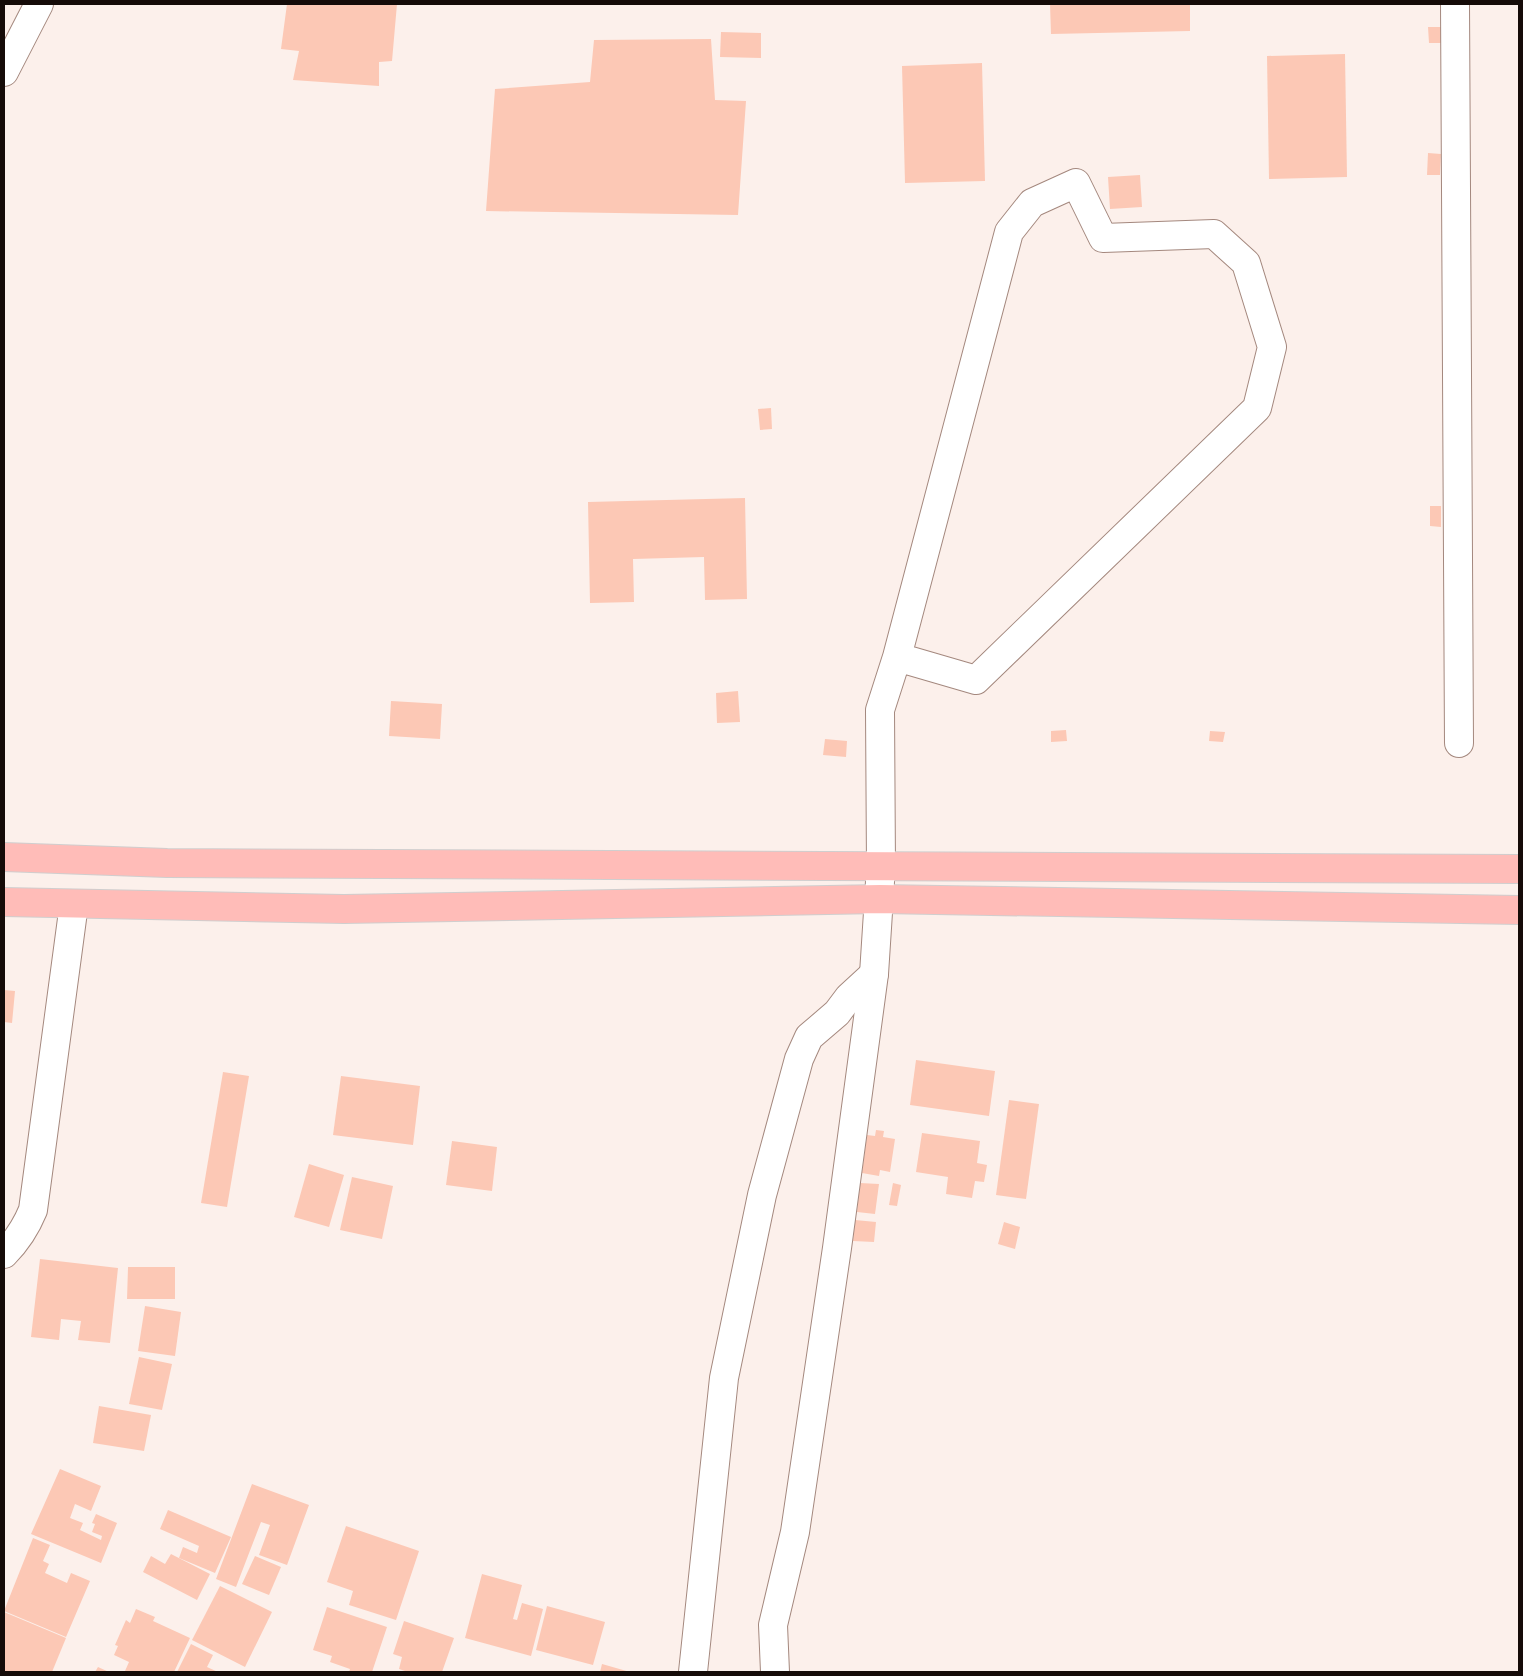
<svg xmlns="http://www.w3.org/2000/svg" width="1523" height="1676" viewBox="0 0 1523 1676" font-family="Signika,sans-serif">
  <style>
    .building { fill: #fcc8b5 }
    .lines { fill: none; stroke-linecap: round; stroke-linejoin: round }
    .minor-casing { stroke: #a4887e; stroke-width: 30 }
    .highway-casing { stroke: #d0cece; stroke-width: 30 }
    .minor { stroke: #fff; stroke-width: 28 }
    .highway { stroke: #ffbcb8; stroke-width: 28 }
  </style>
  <rect width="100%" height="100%" fill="#fcf0eb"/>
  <!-- building -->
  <g class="building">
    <polygon points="287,4 397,4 392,61 379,62 379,86 293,80 299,51 281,49"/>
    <polygon points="1050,4 1190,4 1190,31 1051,34"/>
    <polygon points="1428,27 1441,27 1441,43 1429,43"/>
    <polygon points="721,32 761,33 761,58 720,57"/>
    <polygon points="711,39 715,100 746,101 738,215 486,211 495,89 590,82 594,40"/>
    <polygon points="1345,54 1347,177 1269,179 1267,56"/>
    <polygon points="982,63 985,181 905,183 902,66"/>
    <polygon points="1428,153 1441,154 1440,175 1427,175"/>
    <polygon points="1140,175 1142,207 1110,209 1108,177"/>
    <polygon points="771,408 772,429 760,430 758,409"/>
    <polygon points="745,498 747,599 705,600 704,557 633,559 634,602 590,603 588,502"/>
    <polygon points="1430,506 1441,506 1441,527 1430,526"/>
    <polygon points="738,691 740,722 717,723 716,693"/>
    <polygon points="391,701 442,704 440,739 389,736"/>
    <polygon points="1066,730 1067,741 1051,742 1051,731"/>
    <polygon points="1210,731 1225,732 1223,742 1209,741"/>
    <polygon points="825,739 847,741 846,757 823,755"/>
    <polygon points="4,990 15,991 12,1023 4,1022"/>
    <polygon points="916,1060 995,1071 989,1116 910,1105"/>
    <polygon points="223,1072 249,1076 227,1207 201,1203"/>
    <polygon points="341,1076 420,1086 413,1145 333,1135"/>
    <polygon points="1009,1100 1039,1104 1026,1199 996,1195"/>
    <polygon points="876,1130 884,1131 883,1137 895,1139 890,1172 880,1170 879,1176 862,1173 867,1135 875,1136"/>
    <polygon points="922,1133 980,1141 977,1163 987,1165 984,1182 975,1181 972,1198 946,1194 948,1177 916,1172"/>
    <polygon points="452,1141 497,1147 492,1191 446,1185"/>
    <polygon points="309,1164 344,1175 329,1227 294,1217"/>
    <polygon points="352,1177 393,1186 382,1239 340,1230"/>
    <polygon points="860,1183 879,1184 875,1214 857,1212"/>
    <polygon points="893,1183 901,1185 897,1206 889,1205"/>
    <polygon points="855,1220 876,1222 874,1242 853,1241"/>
    <polygon points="1004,1222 1020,1227 1015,1249 998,1244"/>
    <polygon points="40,1259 118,1268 110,1343 78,1340 81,1321 61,1319 59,1340 31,1337"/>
    <polygon points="128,1267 175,1267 175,1299 127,1299"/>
    <polygon points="145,1306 181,1312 175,1356 138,1351"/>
    <polygon points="139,1357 172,1364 162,1410 129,1404"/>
    <polygon points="99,1406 151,1415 144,1451 93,1443"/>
    <polygon points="60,1469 101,1486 91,1511 75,1504 70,1518 83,1523 80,1530 101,1540 102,1536 92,1532 95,1524 92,1523 96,1514 117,1523 101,1563 31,1534"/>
    <polygon points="252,1484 309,1505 287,1565 259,1555 270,1525 261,1522 236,1587 216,1579"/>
    <polygon points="168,1510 231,1537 215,1573 179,1558 183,1547 197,1553 199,1546 160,1529"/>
    <polygon points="346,1526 419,1551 396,1620 349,1605 353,1591 327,1582"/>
    <polygon points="33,1538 50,1545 43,1561 49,1564 45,1573 67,1583 71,1573 90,1581 66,1637 4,1611"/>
    <polygon points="171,1554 210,1574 197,1600 143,1572 151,1556 165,1564"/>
    <polygon points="255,1556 281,1567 269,1595 242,1584"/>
    <polygon points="482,1574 522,1585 513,1619 517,1620 522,1603 543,1609 531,1656 465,1638"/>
    <polygon points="220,1586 272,1612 245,1667 192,1640"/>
    <polygon points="547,1606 605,1622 593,1665 536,1650"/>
    <polygon points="327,1607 387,1627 372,1672 349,1672 350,1669 330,1662 332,1656 313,1650"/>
    <polygon points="136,1609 155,1617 153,1621 190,1638 174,1672 127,1672 125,1671 129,1662 114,1655 118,1646 115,1645 126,1620 130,1623"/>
    <polygon points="4,1612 66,1638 52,1672 4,1672"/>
    <polygon points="404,1621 454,1638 442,1672 408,1672 399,1669 402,1657 393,1654"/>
    <polygon points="191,1644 213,1655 207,1667 218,1672 177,1672"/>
    <polygon points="602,1664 630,1672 600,1672"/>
    <polygon points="98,1667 109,1672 95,1672"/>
  </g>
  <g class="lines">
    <!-- minor casing -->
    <g class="minor-casing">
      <g id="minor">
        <polyline points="1455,4 1459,743"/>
        <polyline points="4,72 39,4"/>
        <path d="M4 1254C17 1241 26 1227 33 1210L74 904"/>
        <polyline points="693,1672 724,1378 762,1195 799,1059 809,1037 837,1013 849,997 874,974"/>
        <polyline points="775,1672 773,1625 795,1532 837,1248 874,974 881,866 880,710 897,657 1009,232 1032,203 1076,183 1103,238 1214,234 1246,263 1272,347 1257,408 976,680 897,657"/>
      </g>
    </g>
    <!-- highway casing -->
    <g class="highway-casing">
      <g id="highway">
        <polyline points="4,857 167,863 1519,869"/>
        <polyline points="4,902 344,909 880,899 1519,910"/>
      </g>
    </g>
    <!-- minor -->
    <use href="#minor" class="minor"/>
    <!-- highway -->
    <use href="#highway" class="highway"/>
  </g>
  <!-- border -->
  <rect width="1523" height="1676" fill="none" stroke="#150b08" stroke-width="10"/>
</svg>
